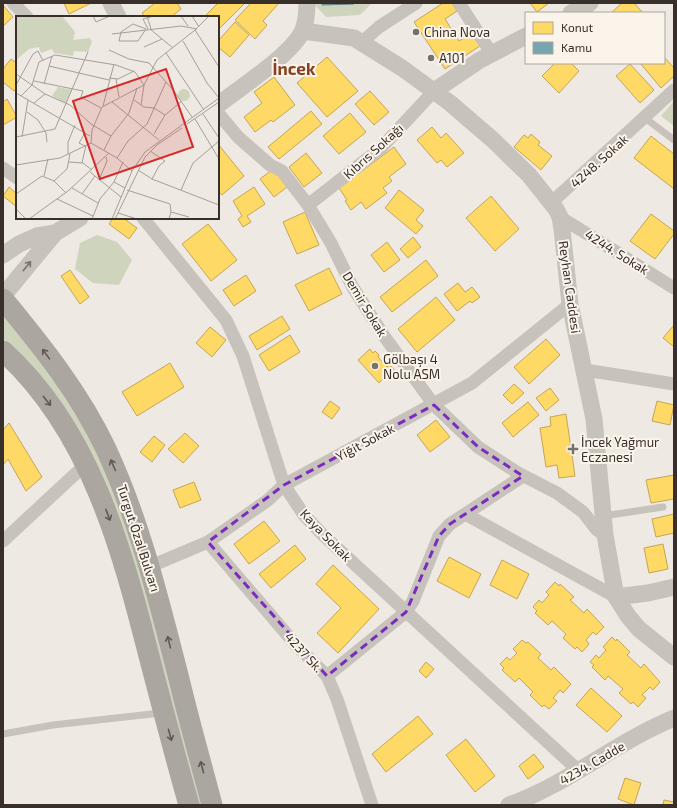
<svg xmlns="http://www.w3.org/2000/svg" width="677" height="808" viewBox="0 0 677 808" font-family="'Exo 2',sans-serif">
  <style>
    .green { fill: #cfd4bd }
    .homes { fill: #ffd966; stroke: #c4a654 }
    .public { fill: #76a5af; stroke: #648287 }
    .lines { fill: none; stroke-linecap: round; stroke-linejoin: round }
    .service { stroke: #c7c2bc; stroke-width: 7 }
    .minor { stroke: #c7c2bc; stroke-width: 13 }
    .tertiary { stroke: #c7c2bc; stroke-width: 17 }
    .primary { stroke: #aca6a1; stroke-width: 21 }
    .oneway { stroke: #79716c }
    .oneway2 { stroke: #615954 }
    .marked { fill: none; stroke: #7b2cbf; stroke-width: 3; stroke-dasharray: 8 5; stroke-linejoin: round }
    .poi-dot { fill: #78706b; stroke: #faf4eb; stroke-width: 1.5 }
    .labels { text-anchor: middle; stroke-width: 4; stroke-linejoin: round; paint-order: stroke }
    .poi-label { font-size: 13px; fill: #392f2a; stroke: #faf4eb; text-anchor: start }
    .street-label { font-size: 13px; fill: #392f2a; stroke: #faf4eb }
    .district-label { font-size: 17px; font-weight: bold; fill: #883f22; stroke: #faf4eb }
    .inset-road { fill: none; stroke: #a69f99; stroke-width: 1 }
    .view { fill: #d62828; fill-opacity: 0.15; stroke: #d62828; stroke-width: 2 }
    .inset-edge { fill: none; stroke: #392f2a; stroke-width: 2 }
  </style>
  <rect width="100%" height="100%" fill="#eee9e3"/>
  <!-- green -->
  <g class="green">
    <polygon points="313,3 372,3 360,15 326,17"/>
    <polygon points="674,101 674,126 661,116"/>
    <polygon points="97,235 117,242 132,260 119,285 93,283 75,269 80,243"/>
    <polygon points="6,316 56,385 80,422 93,444 128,523 205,805 197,805 135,568 40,375 3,338 3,319"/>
  </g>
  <!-- homes -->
  <g class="homes">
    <polygon points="64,3 91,3 69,14"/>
    <polygon points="155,3 177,3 181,9 171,17 145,17 142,13"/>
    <polygon points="218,3 245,3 218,30 218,17 204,17"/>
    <polygon points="251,3 279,3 263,21 267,25 255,39 235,20"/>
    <polygon points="443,3 452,3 457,11 445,19 459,41 471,33 480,46 445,69 414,22"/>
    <polygon points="530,3 549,3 537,12"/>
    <polygon points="622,3 634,3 643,13 611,13"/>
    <polygon points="3,5 13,17 3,26"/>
    <polygon points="235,22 249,35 230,57 218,47 218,41"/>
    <polygon points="327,57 358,91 327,117 297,83"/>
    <polygon points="664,57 674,68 674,76 661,88 640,63 664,63"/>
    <polygon points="11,59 17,63 17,88 14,91 3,82 3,69"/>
    <polygon points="555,63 571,63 579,71 559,93 542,76"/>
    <polygon points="630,64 654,90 640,103 616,76"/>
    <polygon points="274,77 295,105 273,122 271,120 255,132 244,117 262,103 254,92"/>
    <polygon points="370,91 389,112 374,125 355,104"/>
    <polygon points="7,99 17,117 3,125 3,102"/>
    <polygon points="311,111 322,124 279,159 268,147"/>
    <polygon points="350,113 366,132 339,154 323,136"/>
    <polygon points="432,127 441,138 446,133 464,153 447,167 441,160 437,163 417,140"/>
    <polygon points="531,134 540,142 538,145 552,156 541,170 514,147 524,135 528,138"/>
    <polygon points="651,136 674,154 674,189 634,158"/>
    <polygon points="218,144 244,176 222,195 218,191"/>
    <polygon points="394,147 406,164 389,177 392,181 383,188 387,193 366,209 361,202 351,210 345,201 347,200 339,188"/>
    <polygon points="306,153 322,173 304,187 289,167"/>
    <polygon points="273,169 287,187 274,197 260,179"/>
    <polygon points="9,187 17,194 17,207 3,196"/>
    <polygon points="254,187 265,204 247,216 251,222 243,227 238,219 242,216 233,201"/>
    <polygon points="399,190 424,210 416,220 423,226 416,234 385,208"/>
    <polygon points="491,196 519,229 495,251 466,218"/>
    <polygon points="305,212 319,245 297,254 283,222"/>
    <polygon points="651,214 674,231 674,234 655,259 630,241"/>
    <polygon points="113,218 123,218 137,228 129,239 109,224"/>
    <polygon points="208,224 237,260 211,281 182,244"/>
    <polygon points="413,237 421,247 408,258 400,249"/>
    <polygon points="387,242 400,260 384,272 371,255"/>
    <polygon points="426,260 438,276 392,312 380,297"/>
    <polygon points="329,268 342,294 309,311 295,285"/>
    <polygon points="70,270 89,297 80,304 61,276"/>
    <polygon points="246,275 256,291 234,306 223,290"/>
    <polygon points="458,283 465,292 472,287 480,297 472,303 470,301 457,311 444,294"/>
    <polygon points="436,297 455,320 417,352 398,329"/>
    <polygon points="282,316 290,329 257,350 249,336"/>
    <polygon points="674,325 674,347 663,338"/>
    <polygon points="210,327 226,340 212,357 196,343"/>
    <polygon points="290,335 300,352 269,371 259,355"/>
    <polygon points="546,339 560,355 529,384 514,367"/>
    <polygon points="370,349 373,353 375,351 379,355 378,357 387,367 390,365 396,372 386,380 384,378 379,383 358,360"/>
    <polygon points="170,363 184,387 137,416 122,392"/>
    <polygon points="514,384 524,393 512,404 503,395"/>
    <polygon points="550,388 559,400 546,411 536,398"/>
    <polygon points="330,401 340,408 332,419 322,412"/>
    <polygon points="657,401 674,405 670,425 652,421"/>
    <polygon points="528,402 539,415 513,437 502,423"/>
    <polygon points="566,414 575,476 559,478 557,465 546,467 540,428 551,426 550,417"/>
    <polygon points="436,420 450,437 430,452 417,435"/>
    <polygon points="9,423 42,477 26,491 8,459 3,465 3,430"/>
    <polygon points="185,433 199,446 183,463 168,449"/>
    <polygon points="154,436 165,445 152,462 140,452"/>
    <polygon points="674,475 674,499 651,503 646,480"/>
    <polygon points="194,482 201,500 180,508 173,490"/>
    <polygon points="674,514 674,533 656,537 652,519"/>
    <polygon points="264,521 280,541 249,564 234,544"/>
    <polygon points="663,544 668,569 649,573 644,548"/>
    <polygon points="295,545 306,559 271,588 259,574"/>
    <polygon points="449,557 481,574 469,598 437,581"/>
    <polygon points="502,560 529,574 517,599 490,585"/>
    <polygon points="333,565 379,609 338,653 317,633 341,608 316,584"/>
    <polygon points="555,582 559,586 560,584 574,597 570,600 584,613 587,609 604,627 596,635 593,632 586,640 589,644 582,652 577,647 575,649 563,638 566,634 552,621 548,625 535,613 537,611 533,607 539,600 542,603 549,595 546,592"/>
    <polygon points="612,637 616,641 617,639 630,652 627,655 641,668 644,664 660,682 653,690 650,687 642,695 646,698 638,707 633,702 631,704 619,693 623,689 608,676 605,680 592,667 594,665 590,662 596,655 599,658 606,650 603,647"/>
    <polygon points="522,640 526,643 528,642 541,654 538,658 551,670 554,667 571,684 563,693 560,690 553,698 557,701 549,709 544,705 542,707 530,695 533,692 519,678 515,682 502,670 504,668 500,664 507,657 510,660 517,653 513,649"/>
    <polygon points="426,662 434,669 426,678 419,671"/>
    <polygon points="591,688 622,716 607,732 576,705"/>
    <polygon points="418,716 433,734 386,772 372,754"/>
    <polygon points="466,739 495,776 475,792 446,755"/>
    <polygon points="534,754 544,767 528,779 519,766"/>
    <polygon points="625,778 641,783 634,805 618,799"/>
    <polygon points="664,800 674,802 674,805 663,805"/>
  </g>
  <!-- public -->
  <polygon class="public" points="322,3 354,3 354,4 322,5"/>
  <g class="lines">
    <!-- service -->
    <g class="service">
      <polyline points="645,118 674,140"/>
      <polyline points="603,516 663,507"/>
      <polyline points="3,734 53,725 161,713"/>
    </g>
    <!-- minor -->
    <g class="minor">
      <polyline points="13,3 27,17"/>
      <polyline points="459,3 492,54"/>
      <polyline points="362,42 379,27 416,3"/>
      <polyline points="218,113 238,137 270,165 282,171 308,205 331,243 352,286 384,336 434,405 478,447 518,473 557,493 583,512 597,530 605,535"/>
      <polyline points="3,168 17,178"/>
      <polyline points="552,202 674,90"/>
      <polyline points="308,205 380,149 434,91"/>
      <polyline points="560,217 674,288"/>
      <polyline points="143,218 226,320 243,356 284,485 304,515 323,535 579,771"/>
      <polyline points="585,370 674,384"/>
      <polyline points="467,515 616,597"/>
      <polyline points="3,541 86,464"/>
      <polyline points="208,542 296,645 327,676 337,699 372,805"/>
      <polyline points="151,566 208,542 268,500 284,485 472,383 570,304"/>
      <polyline points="327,676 406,612 413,601 439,536 450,524 523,476"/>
    </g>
    <!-- tertiary -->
    <g class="tertiary">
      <polyline points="111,3 118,17"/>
      <polyline points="571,13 590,3"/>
      <polyline points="303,31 354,38 402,68 450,103 493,140 529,175 556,209 560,217 562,229 570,304 594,419 605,535 616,597 628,616 639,629 674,657"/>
      <polyline points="434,91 480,60 526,36"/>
      <path d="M218 105C239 88 293 54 303 30 306 22 307 12 307 3"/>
      <polyline points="3,255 19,244 37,236 55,233 80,218"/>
      <polyline points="3,296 55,233"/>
      <polyline points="616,597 648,593 674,587"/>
      <path d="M509 805C568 784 616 742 674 718"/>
    </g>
    <!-- primary -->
    <g class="primary">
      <path d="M3 299C41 345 80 394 106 449 140 522 159 601 179 679 189 721 201 763 212 805"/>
      <path d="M3 351C90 430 121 546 149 656 162 706 175 756 189 805"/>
    </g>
  </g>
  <!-- one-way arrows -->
  <defs><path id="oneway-shaft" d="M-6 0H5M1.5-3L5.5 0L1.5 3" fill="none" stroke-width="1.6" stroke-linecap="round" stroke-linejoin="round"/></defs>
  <use class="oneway" href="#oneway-shaft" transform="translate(27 266) rotate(-51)"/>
  <g class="oneway2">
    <use href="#oneway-shaft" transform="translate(46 354) rotate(-126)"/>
    <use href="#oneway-shaft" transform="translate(47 401) rotate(52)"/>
    <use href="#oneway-shaft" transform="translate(113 465) rotate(-114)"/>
    <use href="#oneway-shaft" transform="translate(108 515) rotate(69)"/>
    <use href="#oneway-shaft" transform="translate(169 642) rotate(-104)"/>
    <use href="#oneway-shaft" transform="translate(170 735) rotate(75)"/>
    <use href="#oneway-shaft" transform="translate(202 767) rotate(-105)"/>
  </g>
  <!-- marked area -->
  <path class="marked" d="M434 405 478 447 523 476 450 524 439 536 406 612 327 676 208 542 284 485Z"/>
  <!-- markers -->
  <g class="poi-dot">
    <circle cx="416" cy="32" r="4"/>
    <circle cx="431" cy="58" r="4"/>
    <circle cx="375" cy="366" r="4"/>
    <path d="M571 443h4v4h4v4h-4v4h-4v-4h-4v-4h4z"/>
  </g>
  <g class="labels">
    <!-- poi labels -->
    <g class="poi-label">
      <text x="424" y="37">China Nova</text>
      <text x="439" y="63">A101</text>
      <text x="383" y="364">Gölbaşı 4<tspan x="383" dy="15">Nolu ASM</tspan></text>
      <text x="581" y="447">İncek Yağmur<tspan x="581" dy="15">Eczanesi</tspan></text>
    </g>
    <!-- street labels -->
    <g class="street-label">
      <text transform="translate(373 151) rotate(-42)" y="5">Kıbrıs Sokağı</text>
      <text transform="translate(599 161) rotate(-42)" y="5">4248. Sokak</text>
      <text transform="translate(617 252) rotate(32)" y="5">4244. Sokak</text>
      <text transform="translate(570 287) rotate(82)" y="5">Reyhan Caddesi</text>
      <text transform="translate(365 304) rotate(59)" y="5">Demir Sokak</text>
      <text transform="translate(365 442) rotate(-28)" y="5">Yiğit Sokak</text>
      <text transform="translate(326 535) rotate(46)" y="5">Kaya Sokak</text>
      <text transform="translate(139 538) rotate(72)" y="5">Turgut Özal Bulvarı</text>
      <text transform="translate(304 652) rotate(47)" y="5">4237 Sk.</text>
      <text transform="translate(592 763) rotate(-30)" y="5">4234. Cadde</text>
    </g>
    <!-- district labels -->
    <g class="district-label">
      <text x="294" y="75">İncek</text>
    </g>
  </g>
  <!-- overview -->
  <g transform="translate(16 16)">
    <rect width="203" height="203" fill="#eee9e3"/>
    <path d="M0 0H46L59 16 57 24 74 22 76 26 72 36 58 35 57 40 38 37 36 33 25 37 23 31 13 33 0 44ZM42 71 56 74 50 87 36 80ZM162 79a6 6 0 1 1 12 0a6 6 0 1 1-12 0Z" fill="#cfd4bd"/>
    <path class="inset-road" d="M77 0 80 6 94 0M131 0 135 13M165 0 172 10M176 0 183 11M117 8 130 13 122 25H103L105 16ZM132 13 127 3 138 0M134 13 157 32M179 14 203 51M96 18 165 10 181 13M167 25 191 67 203 82M128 31 146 23M93 34 113 43 133 47 158 75 176 101M150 37 188 94M33 50 93 64M0 58 29 78 54 89 75 108 95 120M93 62 102 63 118 55M100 63 103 81M18 65 67 75 65 81 85 92M28 68 36 40M0 69 17 38 22 35 27 45M0 77 74 120M5 80 16 69 23 46 39 39 100 49 119 56 128 69 125 89M118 84 128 91 138 92 149 99M96 86 143 124M18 87 29 78M87 90 98 48M11 96 22 104 30 117 31 126M187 98 203 122M179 103 203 143M171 108 203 86M138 118 149 99 166 85M0 121 39 113 72 36M6 121 12 84M75 127 76 114 86 91 128 69 141 44 179 14 193 0M69 130 63 127 69 117M88 134 95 120 113 97 121 72M134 135 149 145 143 150 136 163M52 138V126L59 109M101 142 112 125 131 108 150 66M53 146 67 147 76 154M66 147 70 129M0 149 44 142 75 127 101 142 116 155M122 154 136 163 203 189M74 156 105 181M28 160 32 143M83 164 91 145 90 141M38 165 50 177M98 166 107 146M56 172 82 187M111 174 154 188 155 196M165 174 177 147 203 125M0 178 26 160 38 165 51 153 54 138M66 178 79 160M41 183 77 200M0 193 10 203M102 197 121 203M13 203 52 175 93 137M76 203 84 183 98 166 109 172M96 203 116 155 129 136 203 82M99 203 129 141 141 129 166 112M153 203 155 196 173 201"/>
    <path class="view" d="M150 53 177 131 84 163 57 85Z"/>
    <rect width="203" height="203" class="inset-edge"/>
  </g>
  <!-- border -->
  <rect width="677" height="808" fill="none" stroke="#392f2a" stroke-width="8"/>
  <!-- legend -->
  <rect x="525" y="12" width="140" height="52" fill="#faf4eb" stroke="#ada59e"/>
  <rect x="533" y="22" width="20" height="12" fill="#ffd966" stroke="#ada59e"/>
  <text x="561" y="32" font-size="12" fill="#392f2a">Konut</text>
  <rect x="533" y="42" width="20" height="12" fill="#76a5af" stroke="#ada59e"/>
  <text x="561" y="52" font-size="12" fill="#392f2a">Kamu</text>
</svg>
